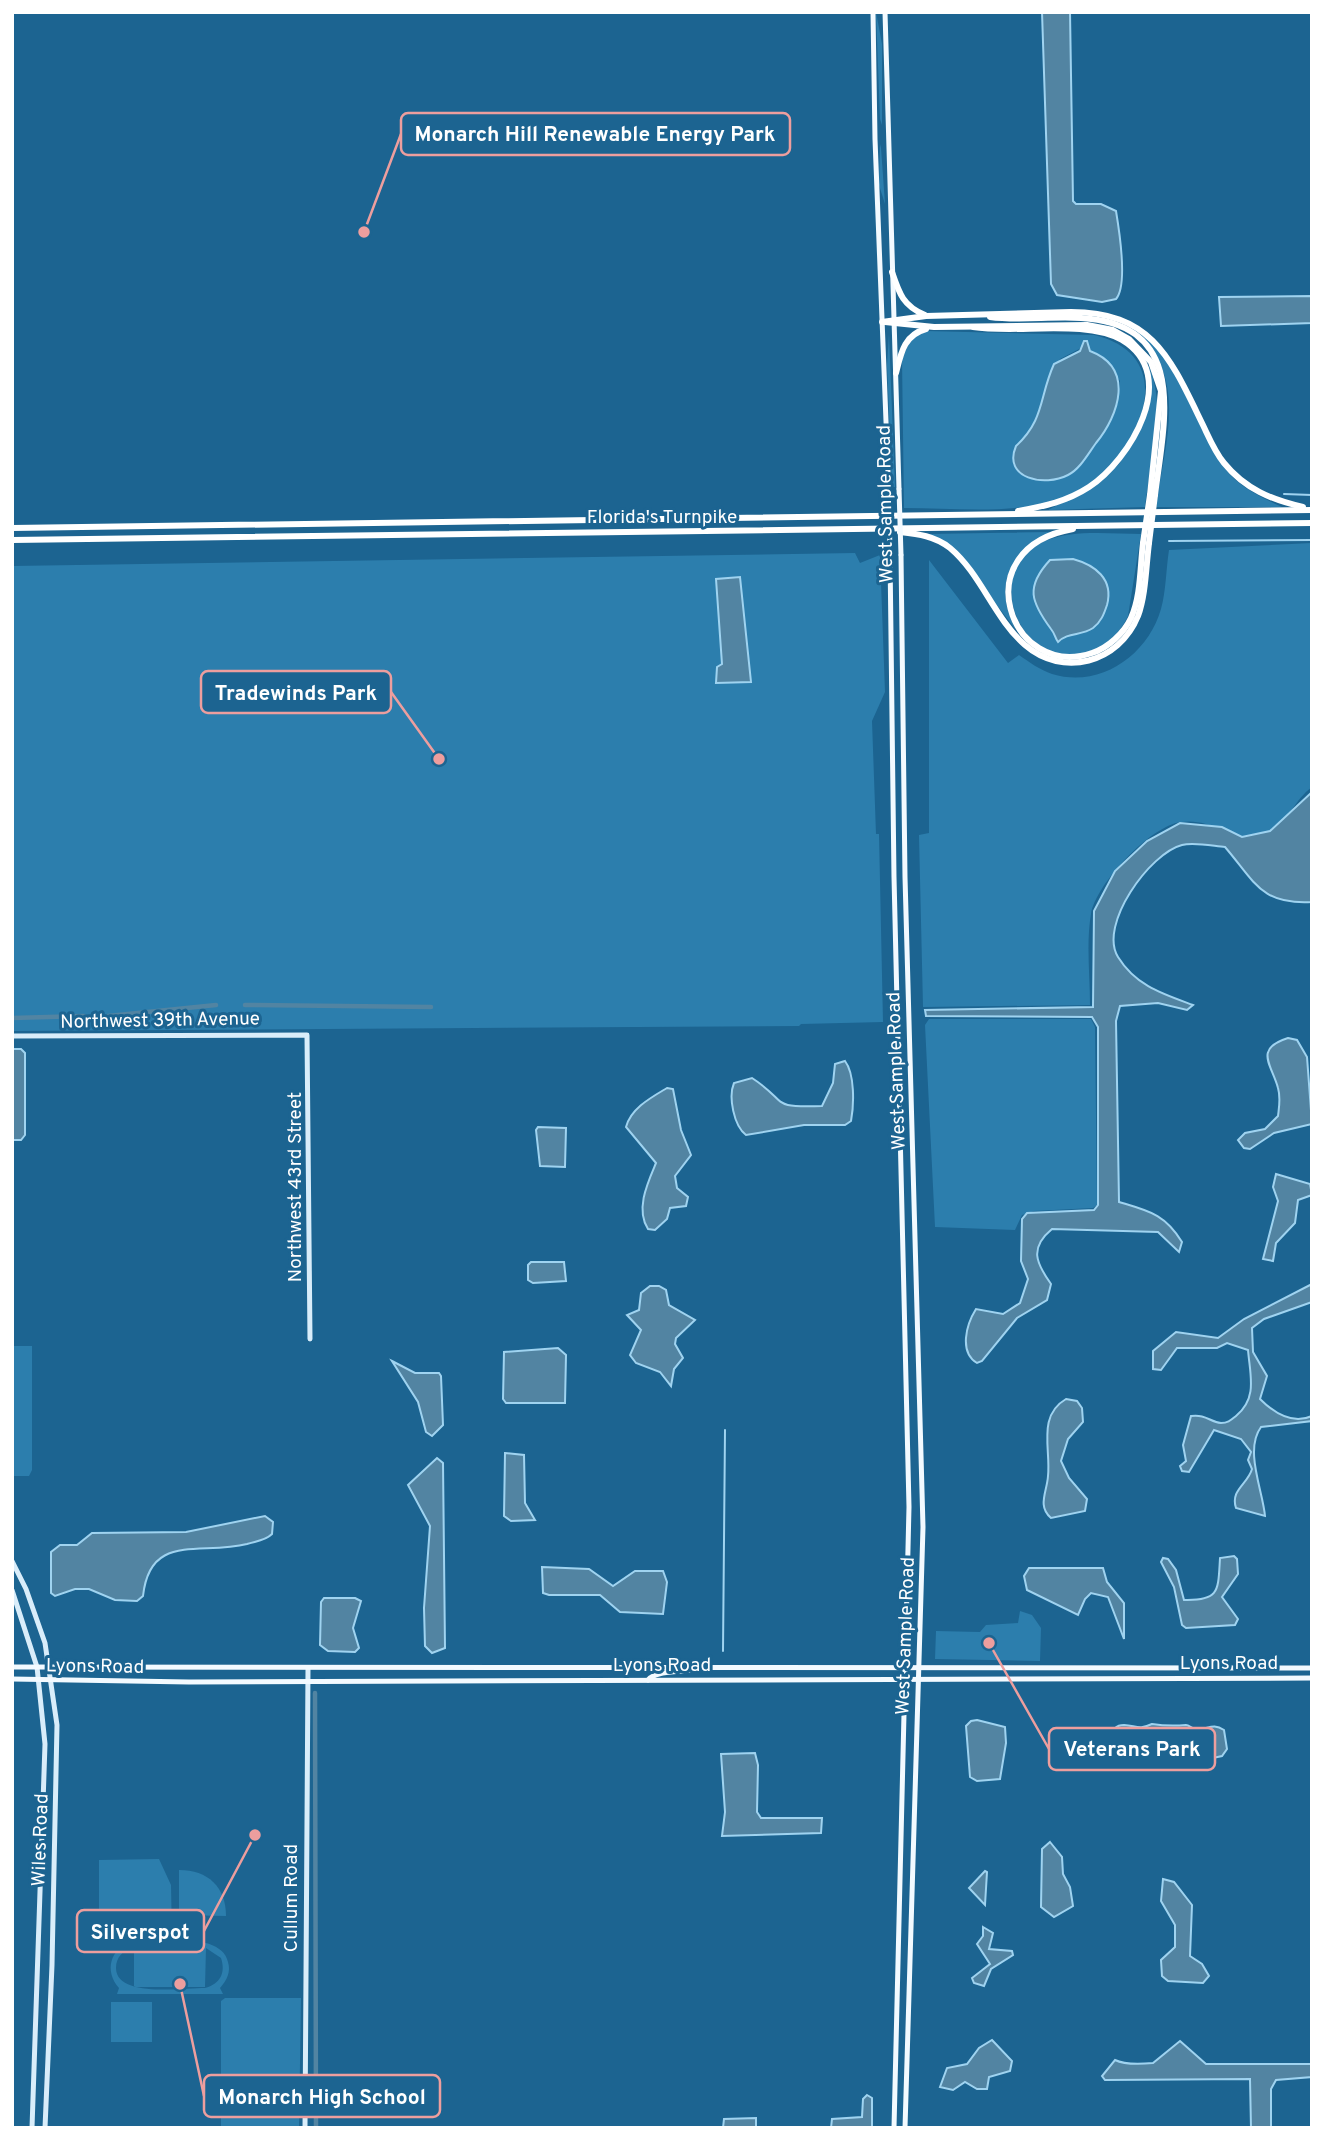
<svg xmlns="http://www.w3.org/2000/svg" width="1324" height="2140" viewBox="0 0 1324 2140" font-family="Overpass,sans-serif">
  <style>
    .green { fill: #2c7ead; fill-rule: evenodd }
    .water { fill: #5284a2; stroke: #9fd3f0; stroke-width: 2 }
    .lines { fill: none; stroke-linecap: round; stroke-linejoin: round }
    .stream { stroke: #9fd3f0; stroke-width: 2 }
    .canal { stroke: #5284a2; stroke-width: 4.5 }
    .secondary { stroke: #d9edfa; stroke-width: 5 }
    .primary { stroke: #f3faff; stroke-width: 5 }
    .highway { stroke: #fff; stroke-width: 6 }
    .primary-bridge { stroke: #f3faff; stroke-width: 5 }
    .highway-bridge { stroke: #fff; stroke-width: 6 }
    .labels { text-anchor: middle; stroke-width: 6; stroke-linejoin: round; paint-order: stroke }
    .street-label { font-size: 19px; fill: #fff; stroke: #1c6491 }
    .leader { fill: none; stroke: #ed9e9e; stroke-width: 2.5 }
    .callout-dot { fill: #ed9e9e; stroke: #1c6491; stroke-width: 2.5 }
    .callout { fill: #1c6491; stroke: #ed9e9e; stroke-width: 2.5 }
    .callout-label { font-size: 21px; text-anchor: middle; font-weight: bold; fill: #fff }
  </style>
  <rect width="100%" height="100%" fill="#1c6491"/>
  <!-- green -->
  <g class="green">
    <polygon points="876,12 882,44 882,125 880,119"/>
    <polygon points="880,144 881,148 885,204 879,185"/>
    <path d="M1126 325C1181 349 1193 422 1225 468 1238 487 1261 497 1282 507H1156C1165 439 1192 371 1126 325Z"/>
    <path d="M926 331 1094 335C1191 358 1131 470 1069 496 1019 516 958 508 904 508L902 359 911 339ZM1083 347 1098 354 1120 381C1119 430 1091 448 1058 479 1035 480 1003 478 1016 446 1041 423 1048 390 1060 359Z"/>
    <polygon points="889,334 895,487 892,487 887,365"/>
    <path d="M1142 354C1171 398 1151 458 1145 507L1048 510 1099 483 1119 464 1135 440 1150 399Z"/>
    <path d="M1050 532C1010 559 992 582 1016 630L956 552 929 534Z"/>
    <path d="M1141 534 1128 616C1119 635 1105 648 1085 653 1018 670 980 569 1045 541 1074 529 1111 534 1141 534Z"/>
    <path d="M1312 543V787C1294 800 1288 823 1268 832 1232 847 1216 817 1181 822 1150 826 1096 884 1091 914 1086 943 1090 976 1090 1005L923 1007 919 835 929 833V560L1008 663 1019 655C1029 662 1040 670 1052 674 1100 689 1148 655 1161 609 1166 591 1166 569 1169 550Z"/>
    <polygon points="855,553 860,563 880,555 885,692 872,721 876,834 879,834 883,1022 801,1024 799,1026 12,1031 12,566"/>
    <polygon points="929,1019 1091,1019 1095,1027 1097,1205 1093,1208 1034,1211 1022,1215 1015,1230 935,1227 925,1025"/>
    <polygon points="12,1346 32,1346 32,1470 29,1476 12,1476"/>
    <polygon points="1020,1611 1032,1615 1041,1628 1040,1661 935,1659 936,1631 980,1632 986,1625 1018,1623"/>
    <polygon points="159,1859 171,1885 172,1937 106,1937 99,1930 99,1860"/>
    <path d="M179 1870C208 1870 226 1887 226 1916L179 1915Z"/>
    <path d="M132 1942C157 1940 222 1932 228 1962 231 1972 227 1980 220 1988L223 1994H117L119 1988C104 1971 110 1948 132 1942ZM132 1947 203 1948H134V1987H205L206 1948 221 1958C226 1973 220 1984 205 1988 184 1988 116 1998 116 1968 116 1957 123 1951 132 1947Z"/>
    <polygon points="225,1998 301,1998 299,2128 221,2128 221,2001"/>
    <rect x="111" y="2002" width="41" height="40"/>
  </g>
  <!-- water -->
  <g class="water">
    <path d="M1042 12H1070L1073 201 1076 204H1101L1116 211C1119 229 1128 285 1116 299L1102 302 1057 295 1051 284Z"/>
    <polygon points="1312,296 1312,323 1221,326 1219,297"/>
    <path d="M1084 341H1087L1090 351C1135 368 1119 415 1096 443 1088 454 1080 469 1068 475 1045 487 1002 479 1016 446 1045 419 1039 397 1054 364L1080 351Z"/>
    <path d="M1073 559C1095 565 1114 579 1107 605 1104 614 1101 622 1093 628 1081 636 1068 632 1058 642 1055 638 1055 634 1051 629 1031 602 1025 587 1050 560Z"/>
    <polygon points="740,577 751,682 716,683 717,667 722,664 716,579"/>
    <path d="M1312 792V902C1261 905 1255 882 1225 847 1213 846 1194 842 1182 845 1150 853 1098 925 1118 957 1136 986 1163 994 1193 1005L1187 1010 1158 1003 1120 1006 1116 1021 1119 1202C1149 1211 1165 1214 1182 1242L1179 1252 1158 1232 1052 1229C1029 1248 1036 1263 1051 1284L1047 1300 1017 1318 982 1361 977 1363C959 1352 966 1325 976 1309L1003 1314 1020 1303 1028 1279 1021 1261 1022 1219 1027 1213 1094 1210 1098 1205V1027L1092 1017 926 1016 925 1010 1093 1007 1094 911 1115 871 1147 841 1180 823 1222 827 1242 837 1270 831Z"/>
    <path d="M1288 1038 1297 1040 1307 1057 1312 1124 1274 1133 1250 1149 1244 1148 1238 1140 1245 1133 1265 1129 1278 1116C1279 1107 1281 1098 1278 1088 1272 1065 1253 1049 1288 1038Z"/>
    <polygon points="12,1049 21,1049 25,1053 25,1135 21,1140 12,1140"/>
    <path d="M845 1061C855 1074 854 1105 851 1121L845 1125H804L746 1135C734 1126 728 1097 734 1083L752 1078C789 1102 768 1108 822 1106L833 1083 835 1064Z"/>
    <path d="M667 1088 673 1089 681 1130 691 1155 675 1176 677 1188 688 1197 686 1206 670 1208 667 1219 655 1230 648 1229C635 1209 648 1182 656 1163L626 1127C631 1108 652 1097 667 1088Z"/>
    <polygon points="538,1127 566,1128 565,1167 540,1166 536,1130"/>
    <polygon points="1276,1174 1310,1184 1312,1195 1298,1200 1295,1223 1276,1243 1273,1261 1263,1259 1278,1201 1273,1187"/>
    <polygon points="531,1262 564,1262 566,1281 533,1283 528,1280 528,1265"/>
    <path d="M1312 1284V1302L1264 1319 1252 1328 1253 1352 1267 1376 1260 1399C1274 1413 1292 1425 1312 1416V1421L1261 1427C1244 1450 1263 1491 1265 1516L1236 1508C1230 1490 1248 1484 1252 1469L1248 1460 1251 1452 1241 1439 1214 1430 1189 1472 1182 1471 1180 1466 1186 1461 1183 1445 1191 1416C1206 1414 1210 1422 1221 1423 1228 1423 1231 1420 1236 1416 1258 1398 1250 1375 1248 1350L1227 1343 1217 1348H1177L1161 1370 1153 1369V1351L1176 1332 1218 1338 1244 1319Z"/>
    <polygon points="650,1286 659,1286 666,1290 669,1305 695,1320 676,1338 675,1344 683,1358 674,1369 671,1386 660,1372 636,1363 630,1355 641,1330 627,1315 639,1310 641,1293"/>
    <polygon points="558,1348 566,1355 565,1403 506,1403 503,1399 504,1352"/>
    <polygon points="392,1361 415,1373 439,1373 441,1376 443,1425 432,1436 426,1432 418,1402"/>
    <path d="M1066 1399 1077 1401 1082 1408 1083 1422 1068 1439 1061 1461 1069 1478 1087 1499 1085 1511 1051 1518C1037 1506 1047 1492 1048 1476 1051 1449 1037 1416 1066 1399Z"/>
    <polygon points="505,1453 524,1455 525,1503 535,1520 511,1521 504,1516"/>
    <polygon points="437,1458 443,1463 445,1648 432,1653 425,1646 424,1608 430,1526 408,1485"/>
    <path d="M265 1516 273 1522 272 1534C265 1541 256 1541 247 1544 200 1556 150 1532 143 1596L137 1601 115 1600 89 1589H75L55 1596 51 1593V1552L60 1545H77L92 1533 186 1532Z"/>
    <path d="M1234 1556 1237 1559 1238 1574 1222 1597 1238 1619 1235 1625 1186 1628 1182 1625 1174 1587 1161 1562 1163 1558 1168 1559 1176 1570 1184 1600C1220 1601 1218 1591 1220 1558Z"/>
    <polygon points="542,1567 589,1569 613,1586 635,1571 663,1571 667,1582 663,1614 620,1612 600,1595 549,1595 543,1593"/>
    <polygon points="1029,1568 1103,1568 1107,1582 1124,1603 1124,1639 1108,1597 1091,1593 1085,1599 1078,1615 1027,1590 1024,1576"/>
    <polygon points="355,1598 361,1601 353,1628 359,1648 355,1652 328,1651 320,1645 321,1602 324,1598"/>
    <polygon points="977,1720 1005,1727 1006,1743 1000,1779 977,1781 970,1777 966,1726 971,1721"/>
    <path d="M1152 1724C1165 1726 1174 1726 1186 1725 1189 1725 1193 1729 1196 1729 1208 1730 1212 1722 1224 1730L1227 1749 1222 1756 1213 1758 1179 1750 1114 1758C1108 1749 1107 1725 1124 1725 1137 1726 1139 1730 1152 1724Z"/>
    <polygon points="755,1753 758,1765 757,1812 761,1818 822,1818 821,1833 722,1836 725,1812 721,1754"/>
    <polygon points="1050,1842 1062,1857 1063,1874 1070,1887 1073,1906 1054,1917 1041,1907 1042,1849"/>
    <polygon points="985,1871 987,1872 985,1905 969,1888"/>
    <polygon points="1163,1879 1174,1882 1192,1905 1190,1956 1202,1964 1209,1976 1203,1983 1168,1981 1162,1976 1161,1960 1175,1947 1175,1925 1161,1901"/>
    <polygon points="983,1927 993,1933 989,1949 1012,1951 1013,1955 991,1969 984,1986 974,1983 972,1978 990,1964 977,1944 983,1936"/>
    <polygon points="992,2040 1012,2061 1010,2071 989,2077 987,2089 977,2089 965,2082 953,2090 940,2087 947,2068 967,2064 979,2048"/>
    <path d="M1180 2041 1206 2064H1312V2077L1276 2080 1271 2089V2128H1251L1250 2079 1105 2080 1102 2076 1115 2060C1125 2065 1142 2064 1153 2063Z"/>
    <polygon points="867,2095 872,2098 872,2128 831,2128 832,2119 862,2117 863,2099"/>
    <polygon points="756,2118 756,2128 723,2128 724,2119"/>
  </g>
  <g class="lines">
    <!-- stream -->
    <g class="stream">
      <polyline points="1284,494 1312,495"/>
      <polyline points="1169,541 1312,540"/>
      <polyline points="723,1651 725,1430"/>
    </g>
    <!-- canal -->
    <g class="canal">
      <polyline points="245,1005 431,1007"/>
      <polyline points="108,1016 216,1005"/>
      <polyline points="12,1018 84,1016"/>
      <polyline points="315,1693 316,2128"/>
    </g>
    <!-- secondary -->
    <g class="secondary">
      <polyline points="12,1036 307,1035 310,1339"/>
      <polyline points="12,1561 26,1589 45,1643 57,1725 52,1965 45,2128"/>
      <polyline points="12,1590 37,1667 45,1744 32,2128"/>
      <polyline points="305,2128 308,1669"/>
    </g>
    <!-- primary -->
    <g class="primary">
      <polyline points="873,12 875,139 889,498"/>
      <polyline points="885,12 899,489"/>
      <polyline points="901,555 905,877 923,1527 905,2128"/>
      <polyline points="890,556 894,877 909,1507 894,2128"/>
      <polyline points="12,1667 1312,1668"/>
      <polyline points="12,1679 189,1682 1312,1678"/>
      <path d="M648 1680C656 1670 680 1673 693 1669"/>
    </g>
    <!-- highway -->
    <g class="highway">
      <path d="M892 272C899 293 903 306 925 315"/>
      <path d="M990 317C1020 321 1051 316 1081 318 1190 324 1164 422 1155 495"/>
      <path d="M882 322 926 316 1071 312C1151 312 1170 357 1201 421 1208 435 1214 451 1224 463 1245 489 1272 500 1303 507"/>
      <polyline points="885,322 934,327 1087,325 1113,330 1129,339 1151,362 1161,391 1150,495"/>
      <path d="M973 327C1016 334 1085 319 1122 340 1182 376 1129 461 1089 487 1066 502 1044 506 1018 511"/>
      <path d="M896 373C901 353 904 335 926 329"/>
      <polyline points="12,528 1312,510"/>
      <path d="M1073 529C963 548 1010 681 1092 653 1108 648 1124 633 1131 618 1141 596 1140 567 1143 543"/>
      <path d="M900 532C918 534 935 536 950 548 981 574 994 618 1025 645 1063 678 1119 663 1138 616 1146 594 1146 566 1149 543"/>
      <polyline points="12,540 1312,523"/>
    </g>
    <!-- primary-bridge -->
    <g class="primary-bridge">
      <polyline points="899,489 901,555"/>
      <polyline points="889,498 890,556"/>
    </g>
    <!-- highway-bridge -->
    <g class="highway-bridge">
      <polyline points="1143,543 1150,495"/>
      <polyline points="1149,543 1155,495"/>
    </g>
  </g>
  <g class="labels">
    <!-- street labels -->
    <g class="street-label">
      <text transform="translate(884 504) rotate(-91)" y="7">West Sample Road</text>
      <text x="662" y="523">Florida's Turnpike</text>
      <text transform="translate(160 1019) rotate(-1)" y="7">Northwest 39th Avenue</text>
      <text transform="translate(895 1071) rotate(-92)" y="7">West Sample Road</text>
      <text transform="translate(294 1187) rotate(-90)" y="7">Northwest 43rd Street</text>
      <text transform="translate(904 1636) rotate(-88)" y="7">West Sample Road</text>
      <text x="1229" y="1669">Lyons Road</text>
      <text x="662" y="1671">Lyons Road</text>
      <text transform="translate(95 1665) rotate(1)" y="7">Lyons Road</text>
      <text transform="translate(39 1840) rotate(-88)" y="7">Wiles Road</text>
      <text transform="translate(290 1898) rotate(-90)" y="7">Cullum Road</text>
    </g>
  </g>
  <!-- callouts -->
  <path class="leader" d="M364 232L401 134M439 759L391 692M989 1643L1049 1749M255 1835L204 1931M180 1984L204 2096"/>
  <g class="callout-dot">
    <circle cx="364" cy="232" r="7"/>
    <circle cx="439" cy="759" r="7"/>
    <circle cx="989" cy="1643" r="7"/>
    <circle cx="255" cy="1835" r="7"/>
    <circle cx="180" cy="1984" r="7"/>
  </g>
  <g class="callout">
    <rect x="401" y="113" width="389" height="42" rx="7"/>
    <rect x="201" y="671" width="190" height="42" rx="7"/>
    <rect x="1049" y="1728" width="166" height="42" rx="7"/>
    <rect x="77" y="1910" width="127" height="42" rx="7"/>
    <rect x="204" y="2075" width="236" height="42" rx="7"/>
  </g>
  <g class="callout-label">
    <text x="595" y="141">Monarch Hill Renewable Energy Park</text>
    <text x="296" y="700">Tradewinds Park</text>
    <text x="1132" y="1756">Veterans Park</text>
    <text x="140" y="1939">Silverspot</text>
    <text x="322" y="2104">Monarch High School</text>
  </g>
  <!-- border -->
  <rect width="1324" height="2140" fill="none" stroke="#ffffff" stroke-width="28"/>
</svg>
